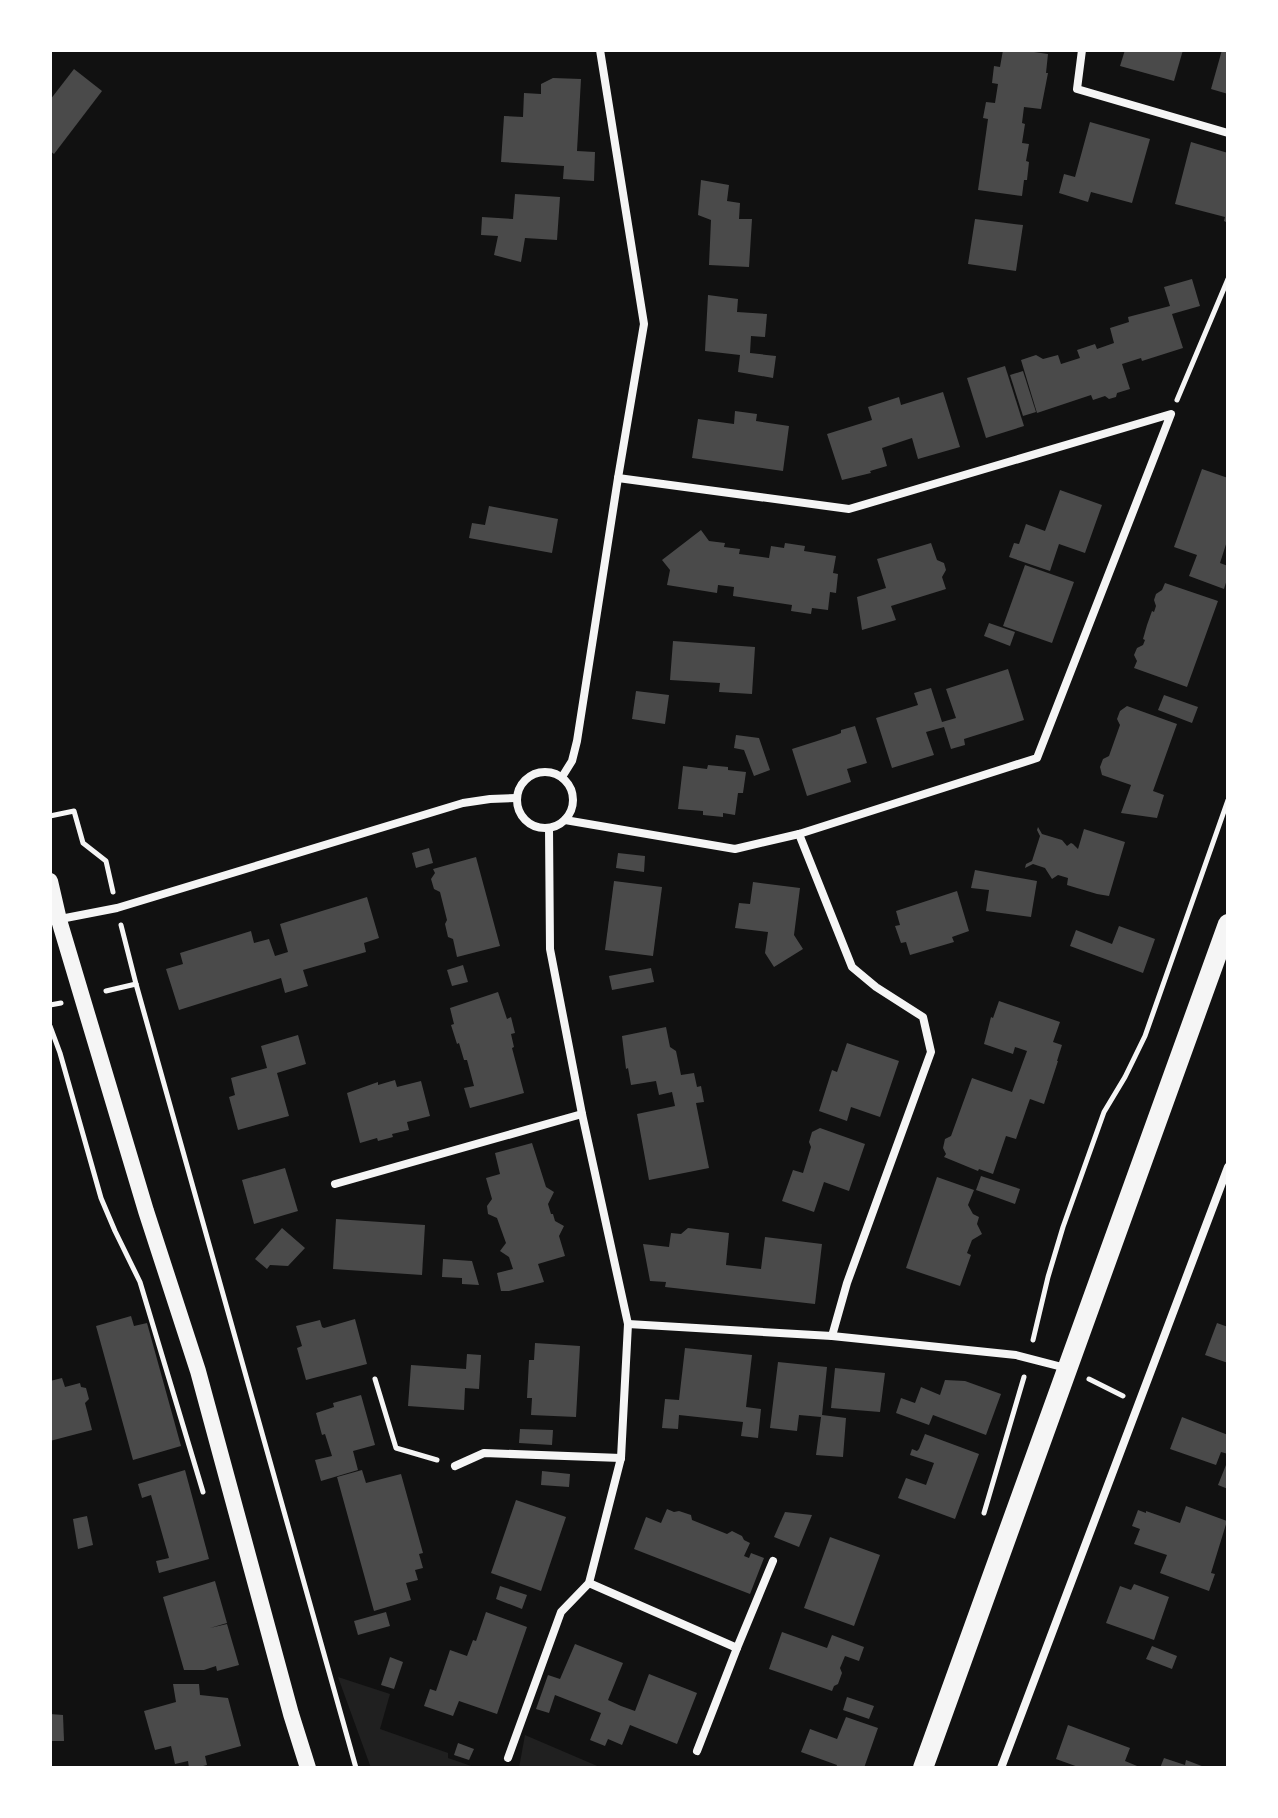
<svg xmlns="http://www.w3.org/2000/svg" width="1278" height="1818" viewBox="0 0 1278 1818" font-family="Georgia,serif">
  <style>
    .green { fill: #202020 }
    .building { fill: #4a4a4a }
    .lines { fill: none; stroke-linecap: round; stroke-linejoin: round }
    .path { stroke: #f5f5f5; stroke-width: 5 }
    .minor { stroke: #f5f5f5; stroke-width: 8 }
    .secondary { stroke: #f5f5f5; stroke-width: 16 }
    .primary { stroke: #f5f5f5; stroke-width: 20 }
  </style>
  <rect width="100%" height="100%" fill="#111"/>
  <!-- green -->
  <g class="green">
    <polygon points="338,1677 390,1694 380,1729 448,1753 448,1758 477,1768 371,1768"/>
    <polygon points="525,1735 602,1768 519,1768"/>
  </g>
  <!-- building -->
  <g class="building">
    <polygon points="1003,50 1020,50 1048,54 1046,73 1048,73 1041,109 1024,107 1022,123 1025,124 1022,143 1029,144 1026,161 1029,162 1027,180 1024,180 1022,196 978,190 988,119 983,118 986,102 995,103 998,84 992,83 994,66 1000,67"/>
    <polygon points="1125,50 1183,50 1174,81 1120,66"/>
    <polygon points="1222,50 1228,50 1228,94 1211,89"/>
    <polygon points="74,69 102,91 54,154 50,151 50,100"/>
    <polygon points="553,78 581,79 577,151 595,152 594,181 563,179 564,166 501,162 504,116 523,117 524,93 541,94 541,84"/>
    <polygon points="1090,122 1150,139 1132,203 1091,192 1088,202 1059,193 1064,174 1075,177"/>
    <polygon points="1191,142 1228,153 1228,223 1224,221 1225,217 1175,204"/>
    <polygon points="701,180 729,185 727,201 740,203 739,219 752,219 749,267 709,265 711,220 698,215"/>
    <polygon points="515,194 560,197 557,240 525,238 521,262 494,255 498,236 481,235 482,217 513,219"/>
    <polygon points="975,219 1023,225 1016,271 968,264"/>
    <polygon points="1192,279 1200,306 1172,314 1183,348 1142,361 1141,358 1122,364 1130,389 1117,393 1116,397 1109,399 1105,396 1093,400 1091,395 1037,413 1021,360 1036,355 1043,359 1058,355 1061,364 1080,358 1077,350 1095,344 1097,349 1114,343 1110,328 1129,322 1128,317 1170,306 1164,287"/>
    <polygon points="708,295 738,299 737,312 767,314 765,337 751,336 750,353 776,356 773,378 738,372 740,355 705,351"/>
    <polygon points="1005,366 1024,426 986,438 967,378"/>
    <polygon points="1023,371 1036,412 1023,416 1010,375"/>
    <polygon points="943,392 960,447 918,459 912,438 882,448 887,466 870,471 871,473 842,480 827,434 872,420 868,407 899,397 901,405"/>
    <polygon points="735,411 757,414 756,421 789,426 783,471 692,458 698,419 734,424"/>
    <polygon points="1202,469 1228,478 1228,538 1220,563 1228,566 1228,576 1224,589 1189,576 1197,555 1174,547"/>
    <polygon points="1060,490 1102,505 1085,553 1059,544 1050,571 1009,557 1014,543 1019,544 1026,524 1045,531"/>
    <polygon points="489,506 558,519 552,553 469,538 472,523 485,525"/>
    <polygon points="701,530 709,541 725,543 724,547 740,549 739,554 769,558 771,546 784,548 785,543 805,546 804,551 836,556 833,573 838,574 836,593 830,592 828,610 812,608 811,614 791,611 792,605 733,596 734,587 718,585 717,593 667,585 670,570 662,560"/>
    <polygon points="931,543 937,560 944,563 946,570 942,577 946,589 891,606 896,620 862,630 857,597 886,588 877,559"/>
    <polygon points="1025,565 1074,582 1052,643 1003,626"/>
    <polygon points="1165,583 1218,601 1187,687 1134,668 1137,661 1134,655 1137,648 1143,645 1145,640 1143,639 1147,625 1152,611 1154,612 1156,606 1154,600 1156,594 1162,590"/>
    <polygon points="989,623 1015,632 1010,646 984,636"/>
    <polygon points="673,641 755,647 752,694 719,692 720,683 670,680"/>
    <polygon points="1008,669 1024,720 964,739 965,745 951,749 944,727 926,732 934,755 892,768 876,718 918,705 914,693 931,688 942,722 956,718 946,689"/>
    <polygon points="636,691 669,695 665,724 632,719"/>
    <polygon points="1164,695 1198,707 1192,723 1158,710"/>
    <polygon points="1127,706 1177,724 1153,791 1164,795 1157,818 1121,813 1131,785 1102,775 1100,767 1103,759 1109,756 1120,725 1117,719 1120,711"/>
    <polygon points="855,726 867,763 847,769 851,782 807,796 792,749 836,735 841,733 841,730"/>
    <polygon points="736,735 759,738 770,770 754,776 744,750 734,748"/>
    <polygon points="708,765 728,767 728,770 746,772 743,793 738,793 735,815 723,813 723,817 703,815 703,811 678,809 683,766 707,769"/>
    <polygon points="1038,827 1042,834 1062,840 1067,846 1071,843 1073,844 1078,849 1084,829 1125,842 1109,896 1097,894 1067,885 1068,878 1058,875 1052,879 1045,868 1033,864 1025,868 1026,864 1032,861 1040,836 1037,830"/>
    <polygon points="429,848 433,863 416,868 412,853"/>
    <polygon points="618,853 645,856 644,872 616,868"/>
    <polygon points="476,857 500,946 457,957 453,939 448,937 445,924 447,920 440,892 434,889 431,879 435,873 433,869"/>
    <polygon points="975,870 1037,881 1031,917 986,911 989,890 971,888"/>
    <polygon points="614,881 662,887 653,956 605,950"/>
    <polygon points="753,882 800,888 794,935 803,949 774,967 765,953 768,932 735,928 739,903 750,904"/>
    <polygon points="957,891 969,931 952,937 954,942 910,955 906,942 901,943 895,926 900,925 896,911"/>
    <polygon points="367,897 379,938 364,943 366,952 303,970 308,986 285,993 281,978 179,1010 166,969 183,964 180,953 251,931 254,943 269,939 275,956 288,952 280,924"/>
    <polygon points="1119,926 1155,939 1143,973 1070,946 1076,930 1112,944"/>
    <polygon points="463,965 468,982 452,986 447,970"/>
    <polygon points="651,968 654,982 612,990 609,976"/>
    <polygon points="498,992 507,1019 511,1017 515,1033 511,1034 514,1047 512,1048 524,1093 470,1108 464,1088 474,1086 467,1060 464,1060 459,1043 457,1044 451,1025 454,1024 450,1008"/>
    <polygon points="999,1001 1060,1022 1053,1042 1062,1045 1057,1061 1058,1061 1044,1104 1030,1099 1016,1139 1006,1136 993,1174 979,1169 978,1171 944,1157 946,1154 943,1148 945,1139 951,1136 972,1078 1012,1092 1027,1051 1015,1047 1013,1054 984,1044 991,1017 993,1018"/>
    <polygon points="666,1027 670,1047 676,1051 681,1075 694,1073 697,1087 701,1086 704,1102 696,1103 709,1168 649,1180 637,1114 675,1106 672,1092 659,1095 656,1081 631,1085 628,1068 626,1069 622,1036"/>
    <polygon points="298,1035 306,1064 277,1073 289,1116 238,1130 229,1097 235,1095 231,1078 267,1068 261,1046"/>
    <polygon points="847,1043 899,1061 880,1117 851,1107 847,1121 819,1111 832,1070 837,1072"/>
    <polygon points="395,1080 397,1087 421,1081 430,1116 407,1122 409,1130 392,1134 393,1137 378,1141 377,1138 360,1143 347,1093 378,1082 378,1085"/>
    <polygon points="820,1128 865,1144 849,1191 824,1182 814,1212 782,1201 793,1170 803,1173 811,1147 809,1142 812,1132"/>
    <polygon points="532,1143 546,1187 554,1192 548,1204 551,1214 553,1214 555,1221 564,1226 559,1236 565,1256 538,1264 544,1282 509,1291 501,1291 497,1273 513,1269 509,1257 500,1251 506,1243 497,1218 488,1214 487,1206 492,1199 486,1178 500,1174 495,1153"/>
    <polygon points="285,1168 298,1211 254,1224 242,1180"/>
    <polygon points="981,1176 1020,1189 1015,1204 976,1190"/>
    <polygon points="937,1177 974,1190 968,1205 973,1214 979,1217 977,1224 982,1234 972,1240 967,1253 971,1255 960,1286 906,1268"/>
    <polygon points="336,1219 425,1225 422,1275 333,1269"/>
    <polygon points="282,1228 305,1248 288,1266 270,1265 267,1269 255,1259"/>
    <polygon points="688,1228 729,1233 726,1265 761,1269 765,1237 822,1244 815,1304 665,1287 666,1282 650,1281 643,1244 669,1247 671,1233 681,1234"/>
    <polygon points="443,1259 472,1261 479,1285 462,1284 462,1278 442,1277"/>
    <polygon points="131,1316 134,1326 147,1323 181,1446 133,1460 96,1326"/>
    <polygon points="355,1319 367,1364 306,1380 297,1348 302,1346 296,1326 320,1320 322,1327 324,1328"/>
    <polygon points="1217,1323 1228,1327 1228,1363 1205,1355"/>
    <polygon points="535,1343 580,1346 576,1417 531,1415 532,1398 527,1398 529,1360 534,1360"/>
    <polygon points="685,1348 752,1355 746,1407 761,1409 758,1438 741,1436 743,1422 679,1415 678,1429 662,1428 665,1399 679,1400"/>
    <polygon points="467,1354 481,1355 479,1389 465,1388 464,1410 408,1406 411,1365 466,1369"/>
    <polygon points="778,1362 827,1367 822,1415 846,1418 843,1457 816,1455 821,1417 799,1415 797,1431 770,1428"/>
    <polygon points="835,1368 885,1373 880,1412 831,1408"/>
    <polygon points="62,1378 65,1387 80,1383 81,1387 86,1388 89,1399 85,1403 92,1430 50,1441 50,1381"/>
    <polygon points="945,1380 965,1381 1001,1394 986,1435 933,1415 929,1425 896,1413 901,1398 915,1403 921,1387 940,1395"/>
    <polygon points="361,1395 375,1445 353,1451 358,1470 321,1481 315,1460 332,1456 325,1434 322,1435 316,1413 334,1407 333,1403"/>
    <polygon points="1182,1417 1228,1435 1228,1454 1221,1452 1216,1465 1170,1449"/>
    <polygon points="520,1429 553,1430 552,1445 519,1443"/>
    <polygon points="925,1434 979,1454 955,1519 898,1498 906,1478 926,1485 934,1463 910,1455 912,1449 917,1451 919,1449"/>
    <polygon points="1228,1460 1228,1489 1218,1485"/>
    <polygon points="185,1470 209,1559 159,1573 156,1561 169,1558 151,1495 142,1498 138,1484"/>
    <polygon points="362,1470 366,1483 401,1474 423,1553 419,1554 423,1568 415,1570 418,1580 406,1583 411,1600 374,1611 337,1477"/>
    <polygon points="542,1471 570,1474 569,1487 541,1485"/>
    <polygon points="516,1500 566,1517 541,1591 491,1573"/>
    <polygon points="1186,1506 1227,1521 1211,1573 1215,1574 1209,1591 1160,1573 1167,1555 1134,1544 1140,1529 1132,1526 1138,1510 1146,1513 1146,1511 1180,1523"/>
    <polygon points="667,1509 674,1512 679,1511 691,1515 692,1520 727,1534 732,1531 742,1536 744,1540 750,1543 744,1556 749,1558 751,1553 764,1558 750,1594 634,1549 646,1517 661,1523"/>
    <polygon points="785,1512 812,1515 799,1547 774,1537"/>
    <polygon points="87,1516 93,1545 78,1549 73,1519"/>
    <polygon points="830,1537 880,1555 854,1626 804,1608"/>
    <polygon points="215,1581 227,1623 210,1628 227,1624 239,1665 217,1671 216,1666 204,1670 184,1670 163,1597"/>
    <polygon points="1134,1584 1169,1597 1154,1640 1106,1623 1120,1586 1131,1590"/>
    <polygon points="500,1586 527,1595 522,1609 496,1599"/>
    <polygon points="386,1612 390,1626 358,1635 354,1621"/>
    <polygon points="486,1612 527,1627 497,1714 459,1701 453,1716 424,1706 430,1689 436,1691 450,1650 467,1656 473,1640 476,1641"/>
    <polygon points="782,1632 827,1648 832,1635 864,1647 859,1661 845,1656 840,1668 842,1673 838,1684 834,1686 832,1691 769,1669"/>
    <polygon points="575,1644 623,1663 608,1700 621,1706 635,1711 649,1674 697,1693 677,1744 630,1725 622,1745 608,1739 605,1746 590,1740 601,1713 555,1695 549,1713 536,1709 548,1675 560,1679"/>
    <polygon points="1152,1646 1177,1656 1172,1669 1146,1659"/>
    <polygon points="390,1657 403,1662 394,1689 381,1685"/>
    <polygon points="173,1684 199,1684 200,1695 228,1698 241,1746 205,1756 207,1765 195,1768 189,1768 188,1761 175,1764 171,1746 155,1750 144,1711 176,1702"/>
    <polygon points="847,1697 874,1706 869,1719 843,1710"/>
    <polygon points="50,1714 63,1715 64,1741 50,1741"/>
    <polygon points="846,1717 878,1728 864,1768 836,1768 837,1765 801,1752 810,1729 837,1739"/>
    <polygon points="1068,1725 1130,1748 1125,1761 1142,1768 1081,1768 1056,1759"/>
    <polygon points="458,1743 474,1749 469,1760 454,1755"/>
    <polygon points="1164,1758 1185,1765 1186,1760 1207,1768 1160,1768"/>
  </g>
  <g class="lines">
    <!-- path -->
    <g class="path">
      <polyline points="1177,400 1228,279"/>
      <polyline points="50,816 74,811 83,843 106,861 113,892"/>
      <polyline points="121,925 136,984 356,1768"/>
      <polyline points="106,991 136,984"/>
      <polyline points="50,1005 61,1003"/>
      <polyline points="50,1026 60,1053 101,1198 115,1231 140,1282 203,1492"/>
      <polyline points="1033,1340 1048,1277 1063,1227 1104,1112 1125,1077 1145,1036 1228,800"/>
      <polyline points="375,1379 396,1448 437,1460"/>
      <polyline points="1089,1379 1123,1396"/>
      <polyline points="984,1513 1024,1377"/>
    </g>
    <!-- minor -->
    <g class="minor">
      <polyline points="1082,50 1077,89 1228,133"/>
      <circle cx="545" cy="800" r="28"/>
      <polyline points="562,777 572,761 577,741 618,478 644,324 600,50"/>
      <polyline points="565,820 735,849 799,834 1037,758 1171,414 849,509 618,478"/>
      <polyline points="799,834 852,967 876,987 923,1017 931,1052 847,1283 832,1336"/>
      <polyline points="50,921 117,908 463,803 490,799 516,798"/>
      <polyline points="335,1184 582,1114"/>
      <polyline points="628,1324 832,1336 1016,1355 1066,1368"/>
      <polyline points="455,1466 484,1453 621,1458"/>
      <polyline points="589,1583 737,1648 697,1751"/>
      <polyline points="737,1648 773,1561"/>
      <polyline points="508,1758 561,1612 589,1583 621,1458 628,1324 582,1114 550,949 549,828"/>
      <polyline points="1001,1768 1228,1167"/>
    </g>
    <!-- secondary -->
    <polyline class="secondary" points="50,881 59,920 82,997 146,1211 198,1371 291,1714 308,1768"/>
    <!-- primary -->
    <polyline class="primary" points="923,1768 1228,924"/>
  </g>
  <!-- border -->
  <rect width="1278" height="1818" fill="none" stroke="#ffffff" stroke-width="104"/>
</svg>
